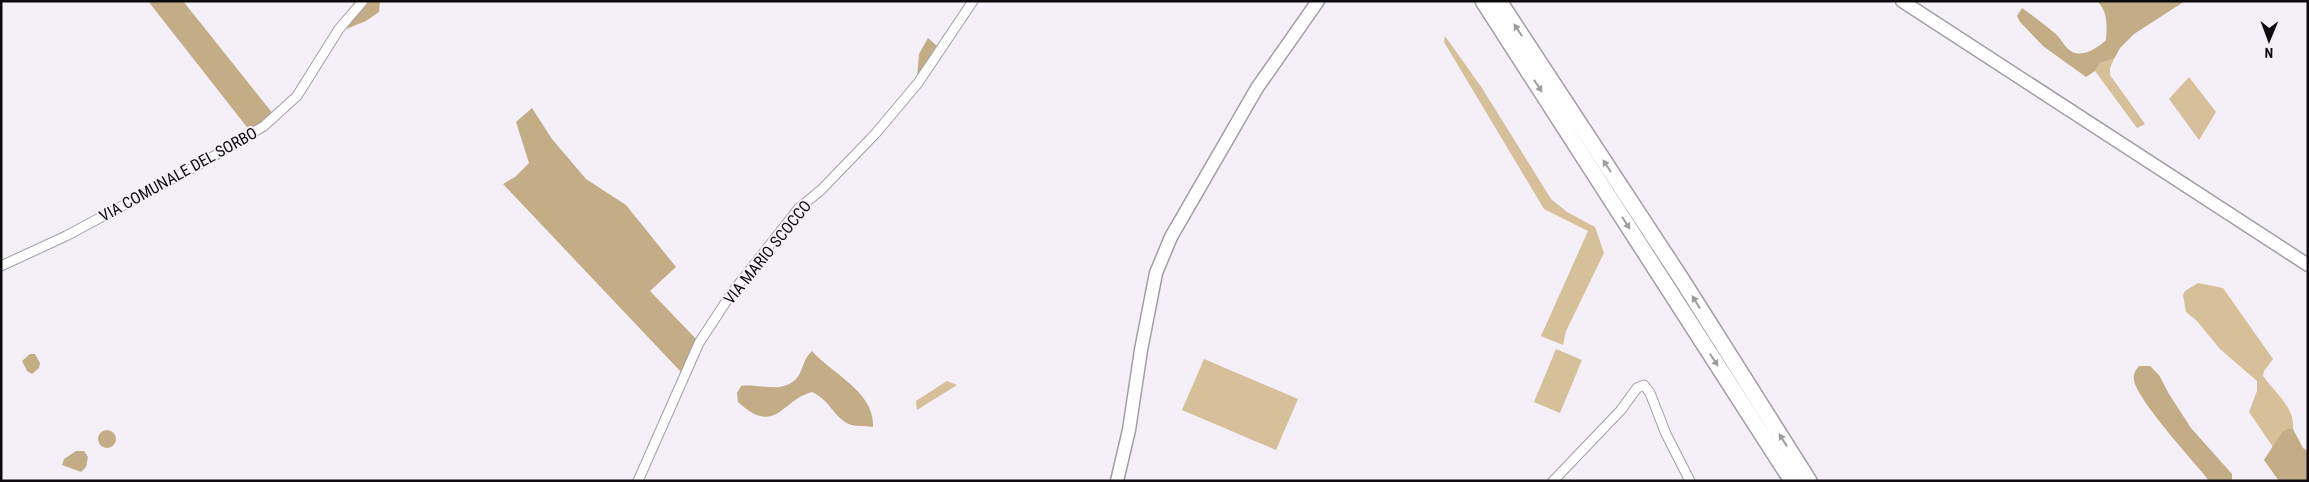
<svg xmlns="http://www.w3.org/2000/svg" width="2309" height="482" viewBox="0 0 2309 482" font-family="'Roboto Condensed',sans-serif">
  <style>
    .green { fill: #d5c099 }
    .forest { fill: #c3ad86 }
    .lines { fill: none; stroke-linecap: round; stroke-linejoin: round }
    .street-casing { stroke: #a39da5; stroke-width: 11 }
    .secondary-casing { stroke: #a39da5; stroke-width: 15 }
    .highway-casing { stroke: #a39da5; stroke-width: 18 }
    .street { stroke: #fff; stroke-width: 9 }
    .secondary { stroke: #fff; stroke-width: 12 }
    .highway { stroke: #fff; stroke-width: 15 }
    .oneway { fill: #9e9d9f }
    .labels { text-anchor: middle; stroke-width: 4; stroke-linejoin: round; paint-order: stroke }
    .street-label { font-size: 16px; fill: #0d0b0e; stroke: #f5eff7 }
  </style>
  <rect width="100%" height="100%" fill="#f5eff7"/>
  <!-- green -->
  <g class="green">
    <polygon points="1445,36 1482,88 1551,199 1567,212 1595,227 1604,253 1566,331 1563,345 1541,336 1588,231 1544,209 1444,42"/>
    <polygon points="2114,59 2110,68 2110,75 2145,124 2137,128 2095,71 2100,63"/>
    <polygon points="2189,77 2216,112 2199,140 2169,99"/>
    <path d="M2198 283 2223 288 2273 359 2264 371 2263 376C2275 393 2295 407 2293 429L2288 428 2282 432 2273 447 2249 412 2257 391V381L2220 349 2196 320 2186 312 2183 295 2185 291Z"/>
    <polygon points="1556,349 1582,360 1560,413 1534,402"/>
    <polygon points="1204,359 1298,399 1276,450 1182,410"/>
    <polygon points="947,381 957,385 917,410 916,401"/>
  </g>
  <!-- forest -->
  <g class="forest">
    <polygon points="148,1 183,1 274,115 250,131"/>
    <polygon points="368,1 380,1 379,12 366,21 346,29"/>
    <path d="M2097 1H2185L2134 34 2120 48 2114 59 2100 63 2095 71 2086 77 2043 46 2020 22 2017 16 2022 8C2033 16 2045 25 2056 34 2061 39 2064 45 2068 49 2080 60 2098 48 2106 40 2107 26 2108 11 2097 1Z"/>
    <polygon points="928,38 937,46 917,78 919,54"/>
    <polygon points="532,108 552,139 586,179 626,205 676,267 650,291 696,339 682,373 503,184 515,177 529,163 516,122"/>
    <path d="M812 351C832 374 875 392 873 427 864 425 853 428 845 422 832 413 829 400 812 392 781 400 776 437 738 402L737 393 741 386C761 383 785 396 799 375 804 366 804 358 812 351Z"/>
    <polygon points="30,354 35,354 40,363 39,368 32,374 27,371 22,361"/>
    <path d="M2139 366H2150L2159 375 2169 394 2191 428 2232 474V481H2209L2202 472C2187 454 2137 399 2134 380 2133 374 2135 371 2139 366Z"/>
    <polygon points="2288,428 2293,429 2303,448 2308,451 2308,481 2279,481 2264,460 2282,432"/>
    <circle cx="107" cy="439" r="9"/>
    <polygon points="76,451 84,451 88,457 86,467 81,472 62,465 64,459"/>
  </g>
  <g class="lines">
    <!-- street casing -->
    <g class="street-casing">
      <g id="street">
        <polyline points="1,266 66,236 204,162 264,126 297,96 339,29 363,1"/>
        <polyline points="638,481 699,343 731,294 799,208 821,190 876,133 918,83 973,1"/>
        <polyline points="1553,481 1621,410 1637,388 1644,385 1650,393 1666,434 1690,481"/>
      </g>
    </g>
    <!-- secondary casing -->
    <g class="secondary-casing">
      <g id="secondary">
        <polyline points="1902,1 2308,265"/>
        <polyline points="1117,481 1129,430 1141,350 1156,273 1171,237 1257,88 1318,1"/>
      </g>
    </g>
    <!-- highway casing -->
    <g class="highway-casing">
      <g id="highway">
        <polyline points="1483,1 1792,481"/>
        <polyline points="1499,1 1682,280 1809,481"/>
      </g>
    </g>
    <!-- street -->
    <use href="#street" class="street"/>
    <!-- secondary -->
    <use href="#secondary" class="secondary"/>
    <!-- highway -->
    <use href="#highway" class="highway"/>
  </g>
  <!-- one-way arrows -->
  <defs><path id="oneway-solid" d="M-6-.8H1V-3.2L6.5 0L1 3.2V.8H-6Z" transform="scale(1.25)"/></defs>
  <g class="oneway">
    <use href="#oneway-solid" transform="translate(1518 30) rotate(-123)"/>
    <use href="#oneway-solid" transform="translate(1538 86) rotate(57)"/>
    <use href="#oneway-solid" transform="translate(1607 166) rotate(-123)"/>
    <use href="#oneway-solid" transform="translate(1626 223) rotate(57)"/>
    <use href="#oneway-solid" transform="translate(1696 302) rotate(-122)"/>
    <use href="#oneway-solid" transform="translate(1714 360) rotate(57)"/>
    <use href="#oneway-solid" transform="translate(1783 440) rotate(-122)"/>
  </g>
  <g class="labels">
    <!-- street labels -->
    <g class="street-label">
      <text transform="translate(178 174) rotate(-29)" y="6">VIA COMUNALE DEL SORBO</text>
      <text transform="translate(767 252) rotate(-51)" y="6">VIA MARIO SCOCCO</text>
    </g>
  </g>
  <!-- border -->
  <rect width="2309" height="482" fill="none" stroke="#0d0b0e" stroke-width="5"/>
  <!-- north arrow -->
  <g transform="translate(2269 40) rotate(181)" stroke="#f5eff7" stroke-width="4" paint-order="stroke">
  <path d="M0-4L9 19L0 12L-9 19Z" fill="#0d0b0e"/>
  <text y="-8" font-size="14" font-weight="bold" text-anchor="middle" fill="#0d0b0e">N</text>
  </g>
</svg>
